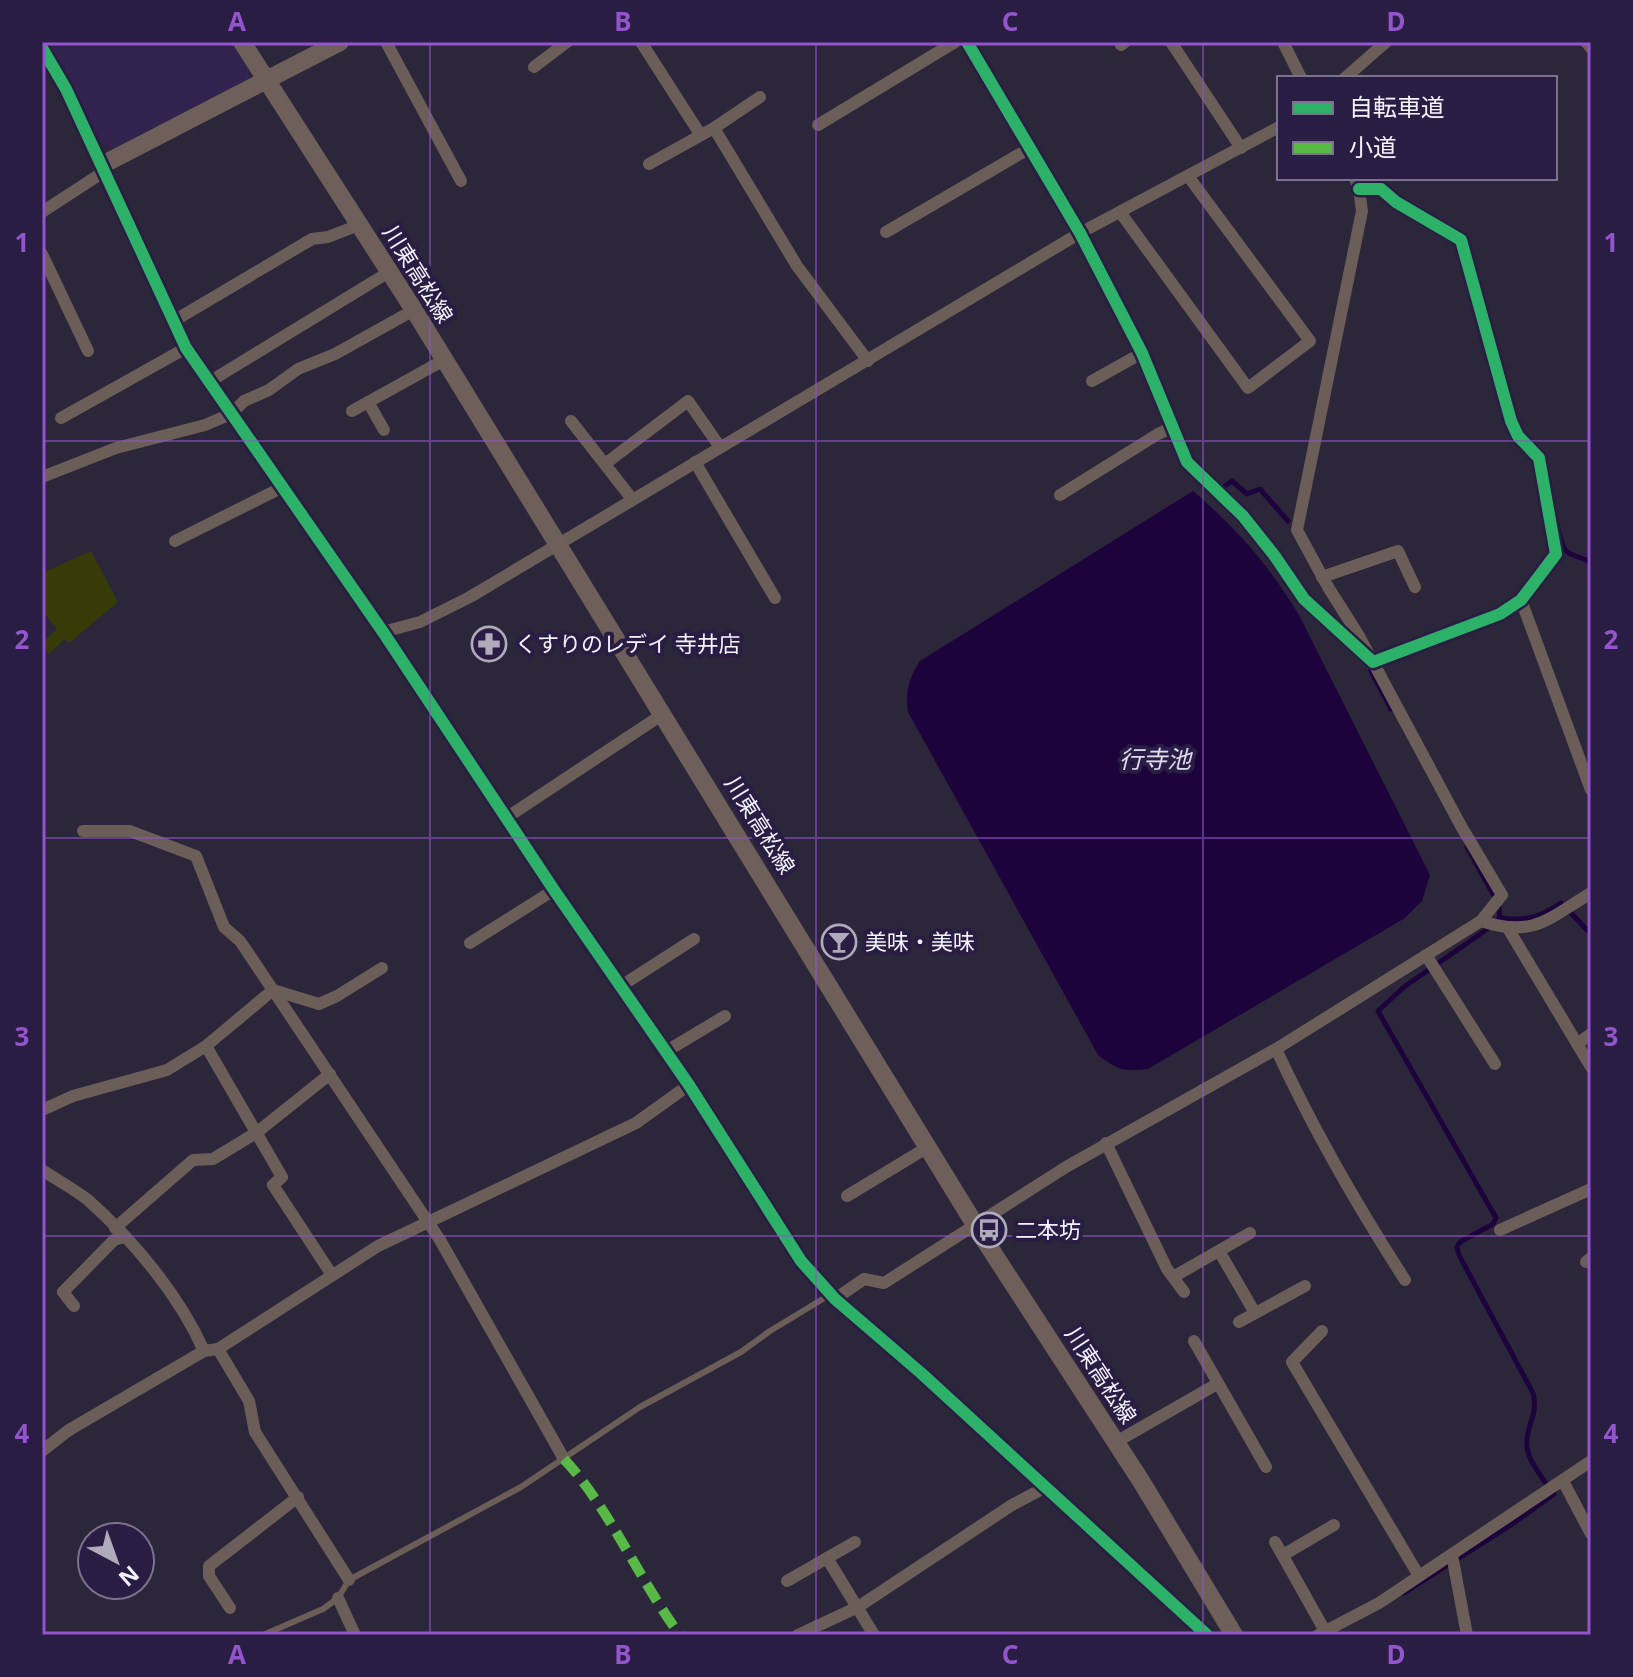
<svg xmlns="http://www.w3.org/2000/svg" width="1633" height="1677" viewBox="0 0 1633 1677" font-family="'Noto Sans','Noto Sans JP',sans-serif">
  <style>
    .built { fill: #31234e }
    .green { fill: #363b08 }
    .water { fill: #1d033c }
    .lines { fill: none; stroke-linecap: round; stroke-linejoin: round }
    .stream { stroke: #1d033c; stroke-width: 5 }
    .lane { stroke: #6b5d57; stroke-width: 6 }
    .street { stroke: #6b5d57; stroke-width: 12 }
    .secondary { stroke: #6e5f5a; stroke-width: 18 }
    .quiet { stroke: #58b947; stroke-width: 10; stroke-dasharray: 20 10; stroke-linecap: butt }
    .cycleway-casing { stroke: #291d44; stroke-width: 17 }
    .cycleway { stroke: #2db169; stroke-width: 12 }
    .grid { fill: none; stroke: #9354cc; stroke-width: 2; stroke-opacity: 0.55 }
    .labels { text-anchor: middle; stroke-width: 8; stroke-linejoin: round; paint-order: stroke }
    .street-label { font-size: 22px; fill: #f5f3fe; stroke: #291d44 }
    .poi-label { font-size: 22px; fill: #f5f3fe; stroke: #291d44; text-anchor: start }
    .water-label { font-size: 24px; font-style: italic; fill: #e0dcef; stroke: #291d44 }
    .neatline { fill: none; stroke: #9354cc; stroke-width: 3 }
    .grid-label { font-size: 26px; text-anchor: middle; font-weight: bold; fill: #9354cc }
  </style>
  <rect width="100%" height="100%" fill="#2c263b"/>
  <!-- built -->
  <polygon class="built" points="44,42 235,42 251,69 248,80 112,149 103,145"/>
  <!-- green -->
  <polygon class="green" points="91,551 118,602 69,643 65,639 49,654 42,643 57,629 42,610 42,573"/>
  <!-- water -->
  <path class="water" d="M1193 491C1237 529 1269 565 1299 615L1430 875 1422 901 1405 918 1148 1069C1123 1072 1118 1070 1098 1055L908 712C905 691 909 678 920 661Z"/>
  <g class="lines">
    <!-- stream -->
    <g class="stream">
      <polyline points="1476,316 1488,360"/>
      <polyline points="1222,488 1232,481 1247,494 1260,489 1288,521"/>
      <path d="M1557 525C1565 557 1562 550 1591 562"/>
      <polyline points="1371,671 1391,709"/>
      <polyline points="1467,847 1493,894"/>
      <path d="M1499 907 1500 918C1527 921 1538 918 1561 903"/>
      <polyline points="1571,913 1591,934"/>
      <path d="M1500 918 1486 930 1404 987 1378 1011 1496 1218 1493 1224 1460 1242 1457 1247 1459 1255 1533 1393C1538 1415 1529 1419 1527 1439 1525 1455 1536 1469 1545 1482"/>
      <polyline points="1404,1593 1511,1525 1554,1494"/>
    </g>
    <!-- lane -->
    <polyline class="lane" points="263,1635 323,1609 338,1598 349,1580 521,1487 640,1407 741,1352 770,1331 831,1294"/>
    <!-- street -->
    <g class="street">
      <polyline points="386,42 461,181"/>
      <polyline points="641,42 700,134"/>
      <polyline points="967,42 1080,233 1142,353 1187,462 1243,516 1274,555 1304,599 1373,662 1500,614 1521,600 1556,554 1539,458 1518,436 1511,421 1461,240 1396,202 1381,189 1359,189"/>
      <polyline points="1171,42 1241,148"/>
      <polyline points="1283,42 1301,78"/>
      <polyline points="1586,42 1591,48"/>
      <polyline points="1121,45 1125,42"/>
      <polyline points="42,48 66,89 186,348 383,632 554,890 689,1085 801,1261 835,1299 921,1373 1207,1635"/>
      <polyline points="534,67 567,42"/>
      <polyline points="1345,78 1386,42"/>
      <polyline points="818,125 955,42"/>
      <polyline points="714,128 797,266 868,361"/>
      <polyline points="649,164 714,128 760,97"/>
      <polyline points="1355,178 1359,189 1362,211 1297,530 1328,587 1359,636 1461,826 1502,895 1481,921"/>
      <polyline points="42,212 105,171"/>
      <polyline points="1120,212 1248,388 1310,341 1188,176"/>
      <polyline points="886,232 1030,148"/>
      <polyline points="42,254 88,351"/>
      <polyline points="172,322 312,239 328,237 359,225"/>
      <polyline points="1092,381 1142,353"/>
      <polyline points="209,382 389,272"/>
      <polyline points="368,402 384,430"/>
      <polyline points="352,411 444,360"/>
      <polyline points="61,418 186,348"/>
      <polyline points="571,421 632,499"/>
      <polyline points="695,462 775,598"/>
      <polyline points="605,464 688,401 720,447"/>
      <polyline points="42,477 116,448 205,425 231,414 244,401 269,390 298,369 335,354 414,310"/>
      <polyline points="1060,495 1158,434 1173,427"/>
      <polyline points="175,541 281,488"/>
      <polyline points="1322,577 1398,551 1415,587"/>
      <polyline points="1521,600 1591,790"/>
      <polyline points="383,632 420,622 470,597 1080,233 1279,127"/>
      <polyline points="506,818 663,714"/>
      <polyline points="83,831 130,831 196,856 224,927 240,941 273,990 206,1046 282,1177 273,1185 332,1275"/>
      <polyline points="1509,930 1591,1067"/>
      <polyline points="470,943 554,890"/>
      <polyline points="1426,955 1495,1064"/>
      <polyline points="621,986 694,939"/>
      <polyline points="273,990 440,1240 564,1459"/>
      <polyline points="273,990 319,1004 337,996 382,968"/>
      <polyline points="1577,1044 1591,1034"/>
      <path d="M1276 1049C1314 1131 1356 1204 1405 1280"/>
      <polyline points="665,1052 725,1016"/>
      <polyline points="42,1110 73,1096 167,1070 206,1046"/>
      <polyline points="1106,1143 1167,1269 1184,1292"/>
      <path d="M42 1170C57 1180 74 1189 88 1200 134 1241 179 1295 204 1351"/>
      <polyline points="847,1196 928,1147"/>
      <polyline points="115,1228 193,1160 213,1159 256,1133 330,1074"/>
      <polyline points="1500,1230 1591,1189"/>
      <polyline points="1219,1251 1255,1313"/>
      <polyline points="1586,1262 1591,1258"/>
      <polyline points="1173,1277 1250,1233"/>
      <path d="M835 1299 864 1279 884 1283 1066 1167 1276 1049 1481 921C1533 938 1548 919 1591 893"/>
      <polyline points="74,1306 63,1292 114,1240 124,1237"/>
      <polyline points="1239,1322 1305,1286"/>
      <polyline points="1322,1331 1292,1362 1419,1576"/>
      <polyline points="1194,1341 1266,1467"/>
      <polyline points="218,1349 249,1401 255,1432 349,1580"/>
      <polyline points="1116,1442 1217,1384"/>
      <polyline points="42,1451 69,1430 204,1351 218,1349 378,1246 636,1123 689,1085"/>
      <polyline points="1563,1481 1591,1534"/>
      <polyline points="1275,1542 1325,1631"/>
      <polyline points="1283,1555 1334,1525"/>
      <polyline points="1452,1555 1467,1635"/>
      <polyline points="827,1558 874,1635"/>
      <polyline points="787,1581 855,1542"/>
      <polyline points="338,1598 355,1635"/>
      <polyline points="230,1608 209,1576 209,1566 298,1497"/>
      <polyline points="798,1635 858,1607 1012,1505 1046,1487"/>
      <polyline points="1318,1635 1379,1603 1591,1461"/>
    </g>
    <!-- secondary -->
    <g class="secondary">
      <polyline points="242,42 414,310 982,1236 1141,1481 1234,1635"/>
      <polyline points="102,165 340,42"/>
    </g>
    <!-- quiet -->
    <path class="quiet" d="M564 1459C610 1509 639 1580 680 1635"/>
    <!-- cycleway casing -->
    <g class="cycleway-casing">
      <g id="cycleway">
        <polyline points="967,42 1080,233 1142,353 1187,462 1243,516 1274,555 1304,599 1373,662 1500,614 1521,600 1556,554 1539,458 1518,436 1511,421 1461,240 1396,202 1381,189 1359,189"/>
        <polyline points="42,48 66,89 186,348 383,632 554,890 689,1085 801,1261 835,1299 921,1373 1207,1635"/>
      </g>
    </g>
    <!-- cycleway -->
    <use href="#cycleway" class="cycleway"/>
  </g>
  <!-- grid -->
  <path class="grid" d="M430 42V1635M816 42V1635M1203 42V1635M42 441H1591M42 838H1591M42 1236H1591"/>
  <!-- icons -->
  <defs>
    <g id="pharmacy-ring" transform="scale(1.8)"><circle r="9.5" fill="#291d44" stroke="#afabba" stroke-width="1.5"/><path d="M-2-6h4v4h4v4h-4v4h-4v-4h-4v-4h4Z" fill="#afabba"/></g>
    <g id="bar-ring" transform="scale(1.8)"><circle r="9.5" fill="#291d44" stroke="#afabba" stroke-width="1.5"/><path d="M-6-5H6L.8 .8V4.5H3.5V6h-7V4.5H-.8V.8Z" fill="#afabba"/></g>
    <g id="bus-ring" transform="scale(1.8)"><circle r="9.5" fill="#291d44" stroke="#afabba" stroke-width="1.5"/><path d="M-5-6H5V4H4V6H2V4H-2V6H-4V4H-5ZM-3.5-4V0h7V-4ZM-3.5 1.2v1.5H-2V1.2ZM2 1.2v1.5H3.5V1.2Z" fill="#afabba"/></g>
  </defs>
  <g fill-rule="evenodd">
    <use href="#pharmacy-ring" x="489" y="644"/>
    <use href="#bar-ring" x="839" y="942"/>
    <use href="#bus-ring" x="989" y="1230"/>
  </g>
  <g class="labels">
    <!-- street labels -->
    <g class="street-label">
      <text transform="translate(418 274) rotate(58)" y="8">川東高松線</text>
      <text transform="translate(760 825) rotate(58)" y="8">川東高松線</text>
      <text transform="translate(1101 1375) rotate(57)" y="8">川東高松線</text>
    </g>
    <!-- poi labels -->
    <g class="poi-label">
      <text x="515" y="652">くすりのレデイ 寺井店</text>
      <text x="865" y="950">美味・美味</text>
      <text x="1015" y="1238">二本坊</text>
    </g>
    <!-- water labels -->
    <g class="water-label">
      <text x="1155" y="768">行寺池</text>
    </g>
  </g>
  <!-- border -->
  <rect width="1633" height="1677" fill="none" stroke="#291d44" stroke-width="88"/>
  <!-- legend -->
  <rect x="1277" y="76" width="280" height="104" fill="#291d44" stroke="#7b738e" stroke-width="2"/>
  <rect x="1293" y="102" width="40" height="12" fill="#2db169" stroke="#7b738e" stroke-width="2"/>
  <text x="1349" y="116" font-size="24" fill="#f5f3fe">自転車道</text>
  <rect x="1293" y="142" width="40" height="12" fill="#58b947" stroke="#7b738e" stroke-width="2"/>
  <text x="1349" y="156" font-size="24" fill="#f5f3fe">小道</text>
  <!-- north arrow -->
  <g transform="translate(116 1561) rotate(139)"><circle r="38" fill="#291d44" stroke="#7b738e" stroke-width="2"/>
  <path d="M0-6L14 30L0 20L-14 30Z" fill="#afabba"/>
  <text y="-12" font-size="22" font-weight="bold" text-anchor="middle" fill="#f5f3fe">N</text>
  </g>
  <rect x="44" y="44" width="1545" height="1589" class="neatline"/>
  <g class="grid-label">
    <text x="237" y="31">A</text>
    <text x="623" y="31">B</text>
    <text x="1010" y="31">C</text>
    <text x="1396" y="31">D</text>
    <text x="22" y="252">1</text>
    <text x="1611" y="252">1</text>
    <text x="22" y="649">2</text>
    <text x="1611" y="649">2</text>
    <text x="22" y="1046">3</text>
    <text x="1611" y="1046">3</text>
    <text x="22" y="1443">4</text>
    <text x="1611" y="1443">4</text>
    <text x="237" y="1664">A</text>
    <text x="623" y="1664">B</text>
    <text x="1010" y="1664">C</text>
    <text x="1396" y="1664">D</text>
  </g>
</svg>
